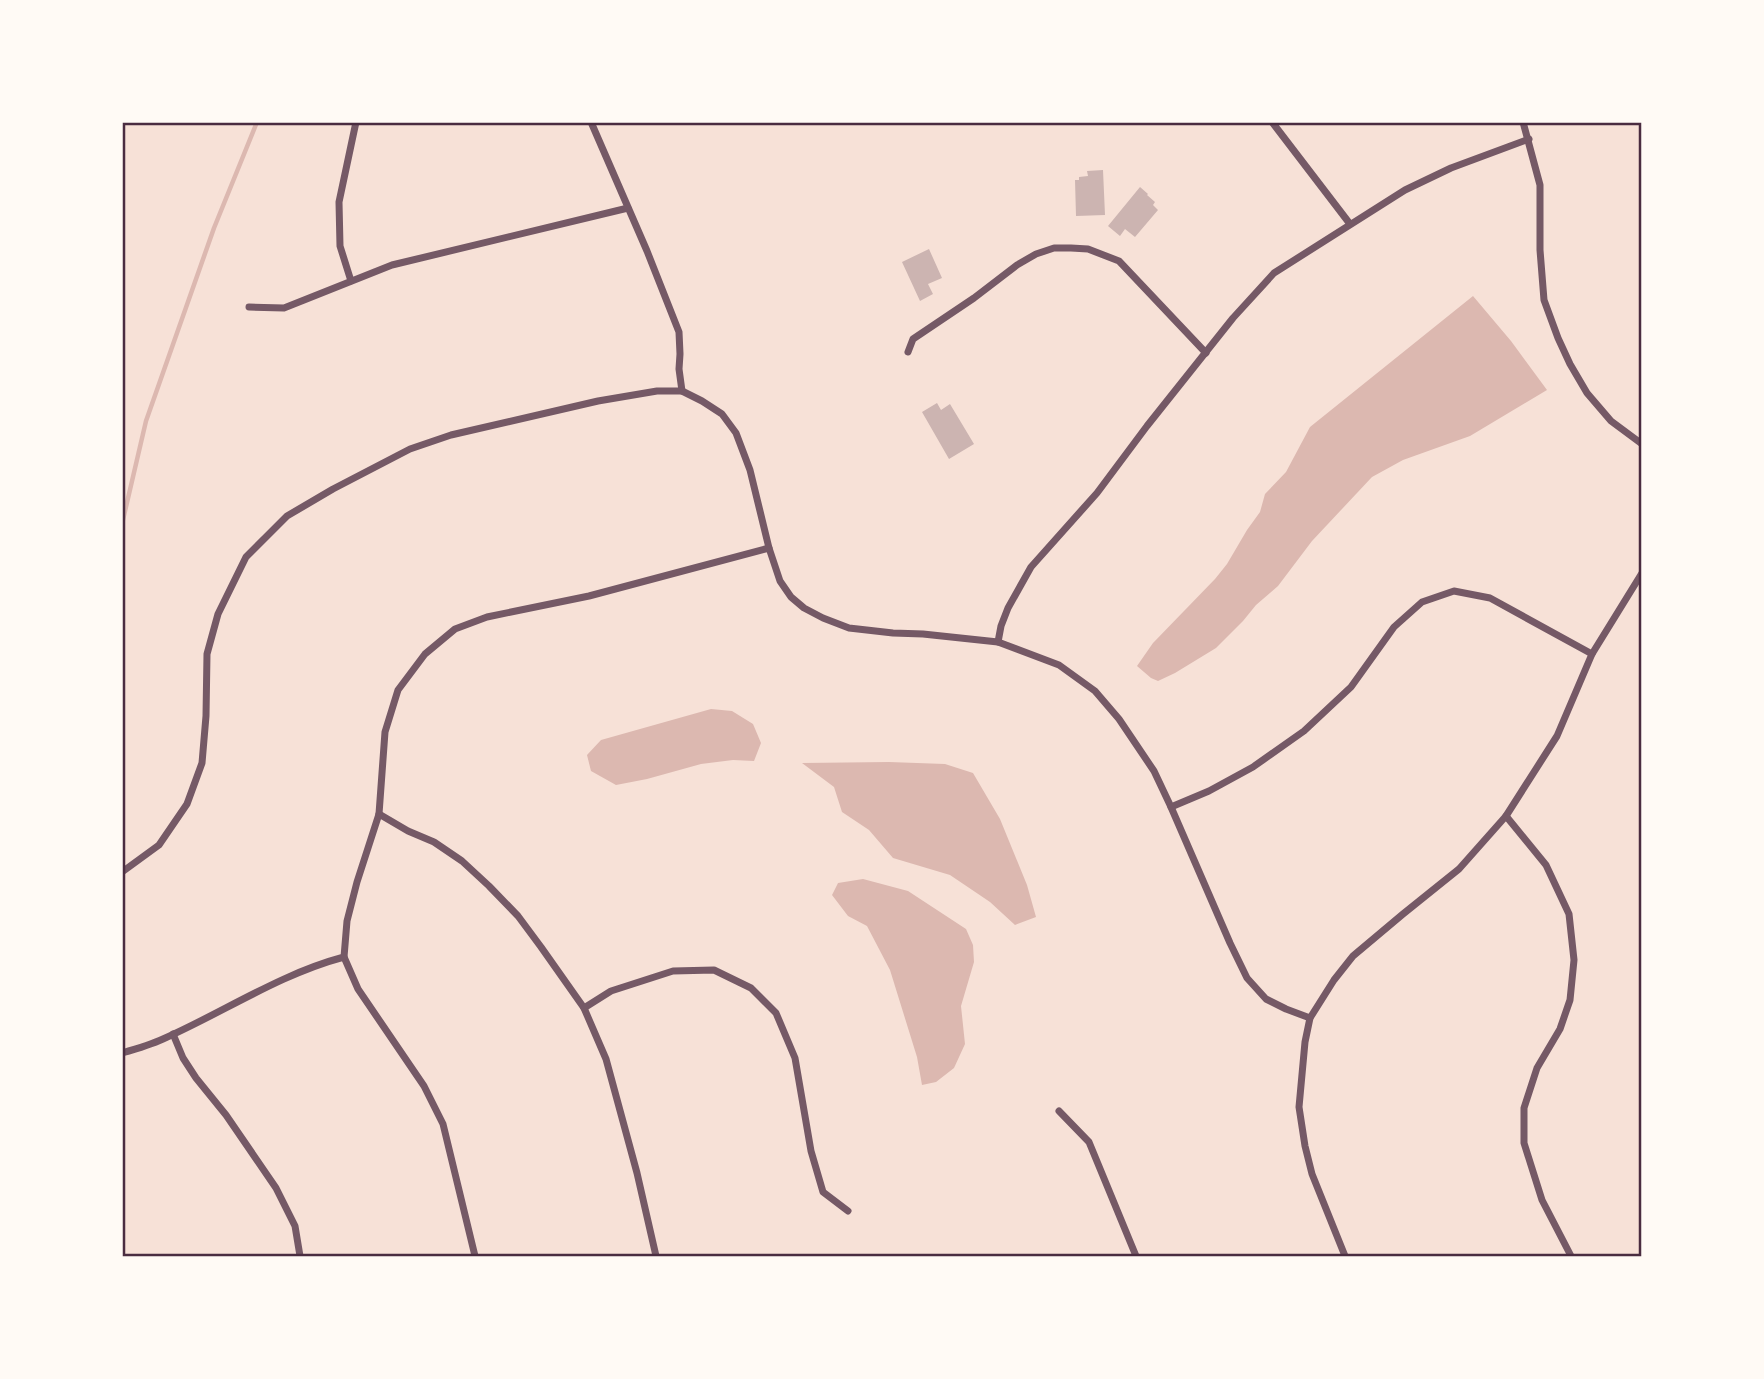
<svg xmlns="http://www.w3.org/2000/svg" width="1764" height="1379" viewBox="0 0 1764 1379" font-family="Signika,sans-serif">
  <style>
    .water { fill: #dcb8b0 }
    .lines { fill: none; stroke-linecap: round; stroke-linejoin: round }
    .stream { stroke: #dcb8b0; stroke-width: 4.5 }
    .building { fill: #ccb4b1 }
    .minor { stroke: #755966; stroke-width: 7 }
    .neatline { fill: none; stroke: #4a2c40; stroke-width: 2.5 }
  </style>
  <rect width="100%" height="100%" fill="#f7e1d7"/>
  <!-- water -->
  <g class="water">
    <polygon points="1473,296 1511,341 1547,390 1470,436 1403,460 1372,477 1312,541 1278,586 1256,605 1243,621 1216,648 1175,673 1158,681 1151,678 1137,666 1153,643 1215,579 1227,564 1247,530 1260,512 1265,494 1286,472 1310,427"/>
    <polygon points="711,709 732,711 753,724 761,743 754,761 733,760 701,764 647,779 616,785 591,771 587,755 601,740"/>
    <polygon points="889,762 945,764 973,773 1000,819 1027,885 1036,917 1015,925 990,902 950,875 893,858 869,830 842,812 834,787 802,763"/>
    <polygon points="863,879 908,891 966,929 973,945 974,962 961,1006 965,1044 954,1068 936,1082 922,1085 917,1057 890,970 867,926 848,916 832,895 838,883"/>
  </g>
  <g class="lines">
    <!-- stream -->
    <polyline class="stream" points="122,524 146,421 214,228 257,122"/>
  </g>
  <!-- building -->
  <g class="building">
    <polygon points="1103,170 1105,215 1076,216 1075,180 1079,180 1079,177 1088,176 1087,171"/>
    <polygon points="1140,187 1148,194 1147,195 1155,202 1153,205 1158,210 1135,237 1125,229 1120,236 1108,226"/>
    <polygon points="929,249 942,278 928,284 933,294 920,301 902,262"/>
    <polygon points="937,403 941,410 950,404 974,444 949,459 922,412"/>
  </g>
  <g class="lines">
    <!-- minor -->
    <g class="minor">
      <polyline points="591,122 647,251 679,332 680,354 679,369 682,391"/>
      <polyline points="1272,122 1350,224"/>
      <polyline points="1523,122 1540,185 1540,250 1544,300 1558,338 1570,364 1587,393 1611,421 1642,444"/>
      <polyline points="351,281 340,246 339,202 356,122"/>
      <polyline points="249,307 284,308 392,265 628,208"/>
      <polyline points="908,352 913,339 974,298 1017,265 1036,254 1054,248 1071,248 1088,249 1119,261 1206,353"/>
      <polyline points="998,642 1059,665 1095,691 1119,719 1154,771 1171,807 1209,791 1253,767 1304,731 1351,687 1394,627 1422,602 1454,591 1490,598 1592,654 1642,573"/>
      <polyline points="1171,807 1230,943 1247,978 1266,999 1286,1009 1310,1018"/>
      <polyline points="379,814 408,831 434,842 462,861 489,886 518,916 541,947 584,1008 606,1059 637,1173 656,1256"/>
      <polyline points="1506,816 1546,865 1569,914 1574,960 1570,1000 1560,1029 1537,1068 1524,1108 1524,1143 1542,1200 1571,1256"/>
      <polyline points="122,872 159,845 187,804 202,763 206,716 207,654 218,614 246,557 287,516 333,489 410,449 451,435 598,401 657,391 682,391 702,401 722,414 736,433 750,470 769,548 780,581 791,597 804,608 823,618 849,628 893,633 923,634 998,642 1001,626 1008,608 1031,567 1097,493 1147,426 1233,318 1274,273 1405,190 1451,168 1529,139"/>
      <polyline points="344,957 358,989 424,1086 443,1124 475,1256"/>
      <polyline points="584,1008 611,991 673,971 714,970 751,988 776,1013 795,1058 811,1151 823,1192 848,1211"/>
      <polyline points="173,1034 183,1058 196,1078 226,1115 276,1188 295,1226 300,1256"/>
      <path d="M122 1053C136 1049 150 1045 163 1039 224 1012 280 974 344 957L347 921 357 882 379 814 385 732 398 690 425 654 455 629 487 617 589 596 769 548"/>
      <polyline points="1059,1111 1089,1142 1136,1256"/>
      <polyline points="1345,1256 1312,1174 1305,1146 1299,1107 1305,1042 1310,1018 1334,980 1353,956 1403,914 1459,869 1506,816 1557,736 1592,654"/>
    </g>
  </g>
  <!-- border -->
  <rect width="1764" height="1379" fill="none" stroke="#fffaf5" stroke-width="248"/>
  <rect x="124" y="124" width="1516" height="1131" class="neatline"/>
</svg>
